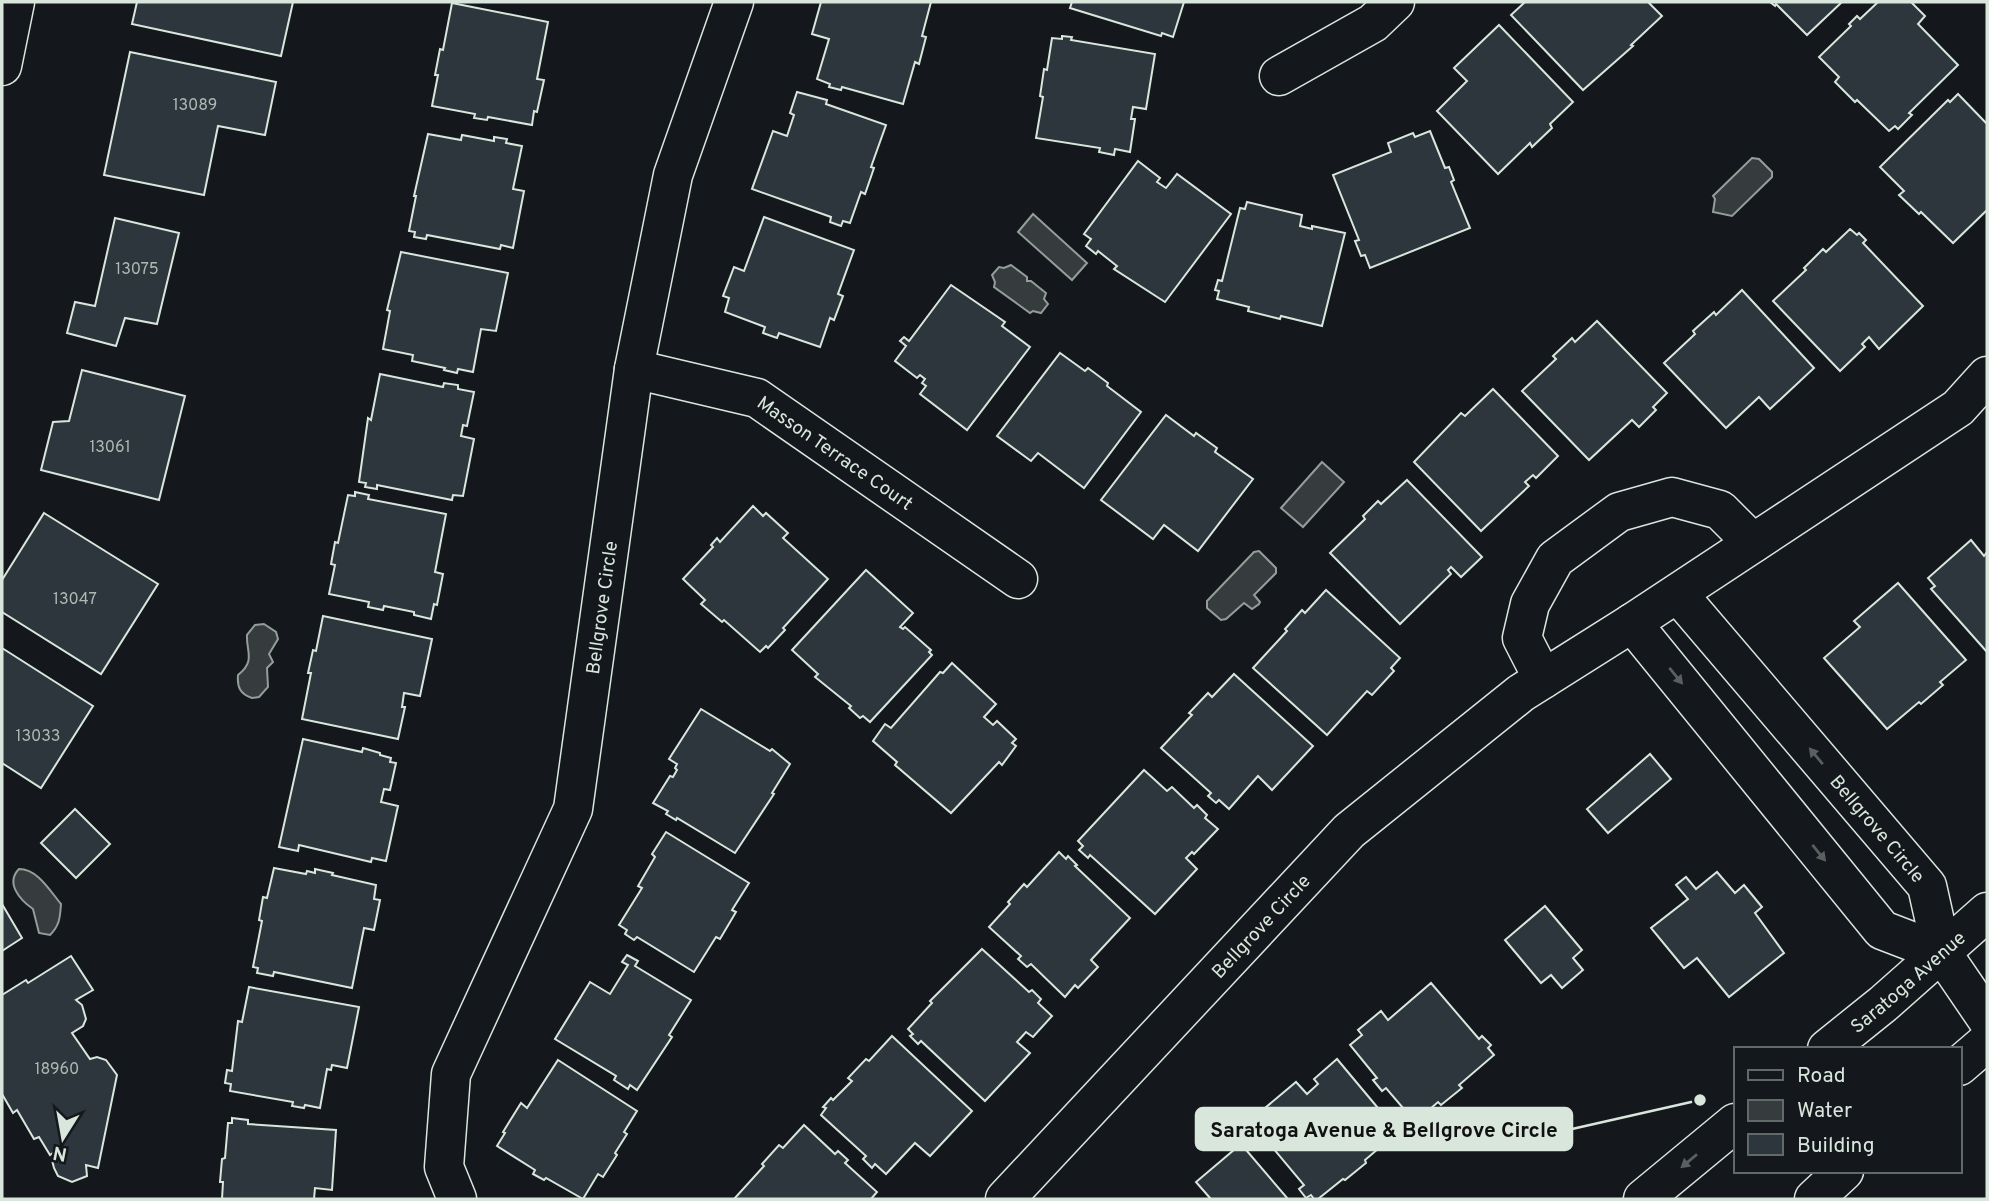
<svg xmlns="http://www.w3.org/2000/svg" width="1989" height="1201" viewBox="0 0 1989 1201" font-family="Overpass,sans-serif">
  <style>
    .water { fill: #363b3e; stroke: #939e99; stroke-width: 2 }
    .building { fill: #2c363c; stroke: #d8e6dc; stroke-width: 2 }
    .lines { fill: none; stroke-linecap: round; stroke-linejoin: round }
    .minor-casing { stroke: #d8e6dc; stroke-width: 41 }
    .trunk-casing { stroke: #d8e6dc; stroke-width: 41 }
    .minor { stroke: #14181c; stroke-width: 38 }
    .trunk { stroke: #14181c; stroke-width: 38 }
    .oneway { fill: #59605f }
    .labels { text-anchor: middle; stroke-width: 5; stroke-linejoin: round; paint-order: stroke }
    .number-label { font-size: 16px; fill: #adbab4 }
    .street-label { font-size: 19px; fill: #d8e6dc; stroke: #14181c }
    .leader { fill: none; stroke: #d8e6dc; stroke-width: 2.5 }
    .callout-dot { fill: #d8e6dc; stroke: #14181c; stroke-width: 2.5 }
    .callout { fill: #d8e6dc; stroke: #d8e6dc; stroke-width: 2.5 }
    .callout-label { font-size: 21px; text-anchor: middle; font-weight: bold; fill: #111 }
  </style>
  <rect width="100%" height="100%" fill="#14181c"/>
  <!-- water -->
  <g class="water">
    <polygon points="1752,158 1759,159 1772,172 1772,177 1732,216 1713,212 1715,199 1713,196"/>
    <polygon points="1033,214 1087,263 1072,280 1018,232"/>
    <polygon points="1011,265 1027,277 1027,281 1031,281 1046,293 1044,299 1048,304 1041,313 1033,311 1030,313 994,287 995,282 992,275 999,267 1004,268"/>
    <polygon points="1322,462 1344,482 1303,527 1281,508"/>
    <polygon points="1259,551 1276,568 1276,573 1254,595 1260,602 1259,604 1252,609 1244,603 1226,619 1221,620 1207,608 1207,601 1254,552"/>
    <path d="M264 624 276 632 278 639 269 654 273 662 267 668 268 687 259 697 252 698C240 694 237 687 238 675 256 661 246 651 247 635L255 625Z"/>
    <path d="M19 869C38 869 50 891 61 904 60 917 60 925 50 935L39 933 33 909C20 900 5 883 19 869Z"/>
  </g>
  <!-- building -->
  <g class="building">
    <polygon points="137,2 293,2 281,56 132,24"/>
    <polygon points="821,2 931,2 922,36 926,37 919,64 915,62 903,104 842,87 841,90 829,87 830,84 817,79 829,39 812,34"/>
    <polygon points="1072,2 1184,2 1173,37 1162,33 1161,36 1070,8"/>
    <polygon points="1525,2 1648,2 1662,16 1631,45 1633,46 1583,90 1511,15"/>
    <polygon points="1770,2 1842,2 1807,35 1776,4 1775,6"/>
    <polygon points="1878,2 1911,2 1925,16 1918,24 1958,65 1909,113 1912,115 1898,129 1895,126 1889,131 1857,100 1855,102 1835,82 1839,77 1819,57 1851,26 1849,24 1857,16 1860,19"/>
    <polygon points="452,3 548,22 537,79 544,80 537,112 534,111 532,125 488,117 487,120 474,118 475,114 432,106 438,75 435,75 440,49 443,50"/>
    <polygon points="1499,25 1573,102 1550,124 1552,128 1532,147 1530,143 1498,174 1437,111 1467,81 1454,68"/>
    <polygon points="1062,36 1072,37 1071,40 1155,54 1146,109 1133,107 1131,119 1135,119 1130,152 1115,149 1114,155 1099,152 1100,148 1036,138 1043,97 1040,96 1044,69 1047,70 1052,38 1062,39"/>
    <polygon points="130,52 276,82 265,135 218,126 204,195 104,175"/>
    <polygon points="797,92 827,100 826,104 886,125 871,167 874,168 865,194 861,192 850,223 843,221 841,226 830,222 831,217 752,189 773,131 787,136 794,115 790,113"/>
    <polygon points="1958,94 1987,124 1987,210 1953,243 1921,212 1919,214 1899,195 1904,191 1880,167 1948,100 1950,102"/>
    <polygon points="1430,131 1445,168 1449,167 1454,180 1451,182 1470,228 1370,268 1365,255 1361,256 1355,241 1359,240 1333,175 1391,152 1388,143 1413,133 1415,137"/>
    <polygon points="428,134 461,140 462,135 494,141 494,137 507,139 506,143 522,146 513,189 524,191 513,248 501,245 500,249 427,235 426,239 414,237 415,232 409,231 416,196 414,196"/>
    <polygon points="1138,161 1160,178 1157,182 1166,188 1177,174 1231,214 1165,302 1114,269 1117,266 1098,251 1096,254 1086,246 1091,239 1084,234"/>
    <polygon points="1247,202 1302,215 1300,226 1312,229 1312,226 1345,233 1322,326 1281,316 1280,319 1248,311 1249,307 1217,299 1219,291 1215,290 1218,280 1222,281 1240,208 1245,209"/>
    <polygon points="764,217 854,250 838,294 843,296 834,320 830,318 820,347 779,333 777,338 763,333 765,327 725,312 729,298 723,296 734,267 744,271"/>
    <polygon points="115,218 179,233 157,324 125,318 116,346 67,333 75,302 95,306"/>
    <polygon points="1850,229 1857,235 1859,233 1866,240 1863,243 1923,306 1879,349 1869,337 1862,344 1865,347 1840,371 1773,301 1806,270 1804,268 1823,249 1826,252"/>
    <polygon points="401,252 508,273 496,331 481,329 473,372 458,369 457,373 444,370 445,368 412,361 413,355 383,349 390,311 387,310"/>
    <polygon points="951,285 1005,322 1002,326 1030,347 967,430 920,394 926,386 922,383 925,379 920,375 917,378 895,361 906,346 900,341 904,337 909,341"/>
    <polygon points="1742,290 1814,368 1770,409 1759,397 1726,428 1664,363 1695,334 1693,331 1714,312 1716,315"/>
    <polygon points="1597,321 1667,393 1653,407 1656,410 1639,427 1632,420 1589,460 1522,391 1556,359 1553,356 1572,338 1575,342"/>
    <polygon points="1060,353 1085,371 1088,368 1108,383 1107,386 1141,412 1084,488 1038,453 1031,461 997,436"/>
    <polygon points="82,370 185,396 159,500 41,470 53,422 69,421"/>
    <polygon points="380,374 443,387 444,383 458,385 458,389 474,392 467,426 463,425 461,436 474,439 463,496 453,495 452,500 377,485 377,489 365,487 366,483 359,482 368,418 371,420"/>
    <polygon points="1493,389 1558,456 1536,478 1533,475 1525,482 1529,486 1481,531 1414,462 1461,413 1465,416"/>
    <polygon points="1166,415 1194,436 1196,433 1217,448 1215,452 1253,479 1198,551 1164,525 1153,539 1101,500"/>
    <polygon points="1407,480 1482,557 1461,577 1451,567 1448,570 1451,574 1400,624 1330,553 1365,519 1363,516 1378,501 1381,504"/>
    <polygon points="355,492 369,495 368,499 446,514 435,572 443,574 437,605 434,604 431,619 414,615 414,612 384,606 383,610 368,607 369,602 329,594 335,565 331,564 335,542 338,543 348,495 355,496"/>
    <polygon points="753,506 763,516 766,513 788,533 783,538 828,579 783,628 785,630 768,648 766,646 760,652 724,620 722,622 701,604 705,600 683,579 713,547 711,545 717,538 720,542"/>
    <polygon points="44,513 158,584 101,674 2,612 2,580"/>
    <polygon points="1971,540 1984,556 1987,552 1987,652 1931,589 1935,586 1928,578"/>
    <polygon points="866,570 913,613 900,627 903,629 905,627 931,650 929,652 932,655 870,722 863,716 860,718 849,708 851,706 815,677 818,674 792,650"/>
    <polygon points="1898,583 1966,660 1940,682 1943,685 1921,704 1919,702 1887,729 1824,658 1860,627 1854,621"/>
    <polygon points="1326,590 1400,658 1391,668 1394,671 1372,695 1367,691 1327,735 1253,668 1287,631 1285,629 1302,610 1305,613"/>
    <polygon points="323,616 432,639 420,696 404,693 402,707 405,707 398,739 302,719 311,673 308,673 313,650 316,651"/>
    <polygon points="2,648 93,706 41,788 2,763"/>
    <polygon points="952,663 996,704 984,717 993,725 997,721 1016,739 1012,743 1016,746 1002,765 999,762 951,813 895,765 897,762 873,741 885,724 891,728 940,672 943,673"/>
    <polygon points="1234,674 1313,746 1272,790 1258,776 1229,809 1219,800 1216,803 1208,796 1211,793 1161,748 1192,715 1189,713 1208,693 1212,697"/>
    <polygon points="701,709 770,751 772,749 790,764 772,793 774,794 735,853 677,818 676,820 666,814 668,811 653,803 670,776 673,777 677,770 675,768 677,764 669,759"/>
    <polygon points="303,739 362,752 363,748 380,753 380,755 391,758 390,762 396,763 390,790 384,789 381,802 398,806 386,861 372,858 371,862 299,845 298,851 279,847"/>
    <polygon points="1650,754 1671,779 1608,833 1587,809"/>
    <polygon points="1144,770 1167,791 1172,787 1194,808 1197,805 1207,815 1205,818 1218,829 1194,854 1192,852 1186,858 1197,869 1155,914 1090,855 1088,858 1079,850 1083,846 1078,841"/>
    <polygon points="75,809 110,844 76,878 41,843"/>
    <polygon points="666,832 749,883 732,910 736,912 720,939 716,937 694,972 637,937 634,940 625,934 627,930 619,925 642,888 638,886 655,857 652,854"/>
    <polygon points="1059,852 1066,859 1068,856 1077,865 1075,866 1130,918 1091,960 1098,967 1078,988 1075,985 1065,997 1031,964 1027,967 1018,959 1021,956 989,927 1010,904 1008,902 1024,884 1027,887"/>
    <polygon points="274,868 306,874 307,871 315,873 315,869 333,873 332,875 376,885 374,899 380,900 374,930 364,928 352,988 274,972 273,976 257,973 258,968 253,967 262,921 259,920 263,897 267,898"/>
    <polygon points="1717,872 1735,893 1744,885 1762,907 1755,913 1784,953 1729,997 1697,958 1684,968 1651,928 1688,899 1676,885 1686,877 1696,889"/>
    <polygon points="2,904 22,938 2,951"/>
    <polygon points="1545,906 1582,950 1573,958 1583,970 1562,988 1551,975 1541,983 1505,940"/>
    <polygon points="982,949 1029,992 1032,990 1041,999 1038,1003 1052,1016 1033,1037 1026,1032 1017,1042 1030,1053 985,1101 921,1041 918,1044 910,1036 913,1034 908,1029 932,1003 930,1001"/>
    <polygon points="627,955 638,961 635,966 691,1000 669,1035 672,1037 637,1090 630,1085 628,1089 614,1080 616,1076 555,1039 590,982 610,994 628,965 622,962"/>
    <polygon points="71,956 93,990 76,1000 82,1005 86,1019 83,1026 72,1033 90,1059 97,1057 106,1060 117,1075 98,1168 86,1165 87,1176 72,1182 58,1176 54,1168 52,1160 57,1150 50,1155 39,1137 34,1139 17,1110 13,1113 2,1094 2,995 26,980 28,983"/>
    <polygon points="1431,983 1479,1039 1482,1036 1491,1045 1488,1048 1494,1055 1459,1085 1462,1088 1441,1105 1438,1102 1415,1122 1386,1088 1382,1091 1373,1080 1377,1078 1350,1045 1362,1035 1358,1030 1381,1011 1388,1020"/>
    <polygon points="249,987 359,1007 347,1068 332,1065 331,1070 327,1069 320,1108 305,1105 304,1108 292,1106 293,1102 230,1091 231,1084 225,1083 227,1070 232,1071 238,1021 242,1022"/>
    <polygon points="892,1036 972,1111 930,1156 915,1143 886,1174 875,1164 872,1168 863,1159 866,1156 821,1115 826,1108 823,1107 831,1098 833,1100 852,1081 848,1078 866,1059 869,1061"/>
    <polygon points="1337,1059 1398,1132 1365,1160 1366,1163 1345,1180 1343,1179 1318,1199 1314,1199 1311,1195 1306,1198 1299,1189 1304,1185 1257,1129 1259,1126 1253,1118 1296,1082 1307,1094 1318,1084 1314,1079"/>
    <polygon points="558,1060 637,1111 624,1132 627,1134 615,1153 617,1155 603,1177 598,1174 583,1199 546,1178 544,1180 533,1174 535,1170 497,1146 505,1133 503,1132 521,1103 527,1108"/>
    <polygon points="232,1118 248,1120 248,1124 336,1130 332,1190 315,1188 314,1199 222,1199 223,1182 220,1182 222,1159 225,1158 228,1123 232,1123"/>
    <polygon points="804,1125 835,1154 838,1151 848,1160 845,1163 877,1192 871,1199 734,1199 764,1166 762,1164 779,1145 783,1148"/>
    <polygon points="1241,1144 1288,1199 1208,1199 1210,1198 1196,1182"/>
  </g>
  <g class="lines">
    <!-- minor casing -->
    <g class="minor-casing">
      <g id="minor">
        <polyline points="2,66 15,2"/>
        <polyline points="1279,76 1373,23 1395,2"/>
        <path id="s1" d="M634 369 757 398 1018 579"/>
        <path id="s2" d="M1678 594 1927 886 1942 953 1987 1019"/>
        <polyline points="1632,623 1882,930 1942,953"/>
        <polyline points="1543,679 1522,638 1530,604 1555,559 1619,512 1672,497 1720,510 1753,543"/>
        <path id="s3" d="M457 1199 444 1167 451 1074 573 809 634 369 673 175 734 2"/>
        <path id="s4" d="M1005 1199 1349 831 1521 693 1632 623 1958 408 1987 376"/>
      </g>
    </g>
    <!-- trunk casing -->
    <g class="trunk-casing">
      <g id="trunk">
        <path id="s5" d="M1827 1049 1883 1004 1987 912"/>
        <polyline points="1959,1066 1987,1042"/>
        <polyline points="1643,1199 1735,1123"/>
        <polyline points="1814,1199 1844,1171"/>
      </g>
    </g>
    <!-- minor -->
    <use href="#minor" class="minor"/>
    <!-- trunk -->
    <use href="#trunk" class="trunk"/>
  </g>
  <!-- one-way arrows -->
  <defs><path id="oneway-solid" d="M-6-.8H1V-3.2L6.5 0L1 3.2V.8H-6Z" transform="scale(1.75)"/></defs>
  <g class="oneway">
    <use href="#oneway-solid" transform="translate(1676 676) rotate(51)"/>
    <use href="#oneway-solid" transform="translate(1816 756) rotate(-130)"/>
    <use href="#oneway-solid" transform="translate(1819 853) rotate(51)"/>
    <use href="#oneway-solid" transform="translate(1689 1161) rotate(140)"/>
  </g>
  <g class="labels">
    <!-- number labels -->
    <g class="number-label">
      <text x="195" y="110">13089</text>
      <text x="137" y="274">13075</text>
      <text x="110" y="452">13061</text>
      <text x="75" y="604">13047</text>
      <text x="38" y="741">13033</text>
      <text x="57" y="1074">18960</text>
    </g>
    <!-- street labels -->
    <g class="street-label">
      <text dy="7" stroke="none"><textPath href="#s1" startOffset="222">Masson Terrace Court</textPath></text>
      <text dy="7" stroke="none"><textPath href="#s3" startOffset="623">Bellgrove Circle</textPath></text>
      <text dy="7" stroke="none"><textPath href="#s2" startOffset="308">Bellgrove Circle</textPath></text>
      <text dy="7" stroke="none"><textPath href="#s4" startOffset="374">Bellgrove Circle</textPath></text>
      <text dy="7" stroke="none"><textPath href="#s5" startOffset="105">Saratoga Avenue</textPath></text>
    </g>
  </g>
  <!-- callouts -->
  <path class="leader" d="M1700 1100L1572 1129"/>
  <circle class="callout-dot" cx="1700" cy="1100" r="7"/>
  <rect class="callout" x="1196" y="1108" width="376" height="42" rx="7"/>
  <g class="callout-label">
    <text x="1384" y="1137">Saratoga Avenue &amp; Bellgrove Circle</text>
  </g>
  <!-- border -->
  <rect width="1989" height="1201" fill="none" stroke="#d8e6dc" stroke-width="7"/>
  <!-- legend -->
  <rect x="1734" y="1047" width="228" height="126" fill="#14181c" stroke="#626a69" stroke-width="2"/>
  <rect x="1748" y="1070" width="35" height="10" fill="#14181c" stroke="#626a69" stroke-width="2"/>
  <text x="1797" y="1082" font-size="21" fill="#d8e6dc">Road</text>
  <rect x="1748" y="1100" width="35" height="21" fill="#363b3e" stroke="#626a69" stroke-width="2"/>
  <text x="1797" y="1117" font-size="21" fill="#d8e6dc">Water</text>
  <rect x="1748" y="1134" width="35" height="21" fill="#2c363c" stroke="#626a69" stroke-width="2"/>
  <text x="1797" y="1152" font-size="21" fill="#d8e6dc">Building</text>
  <!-- north arrow -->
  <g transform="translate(63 1138) rotate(191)" stroke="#14181c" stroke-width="5" paint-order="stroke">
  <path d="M0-5L12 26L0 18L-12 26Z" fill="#d8e6dc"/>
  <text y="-10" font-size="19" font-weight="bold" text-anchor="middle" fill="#d8e6dc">N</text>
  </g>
</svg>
